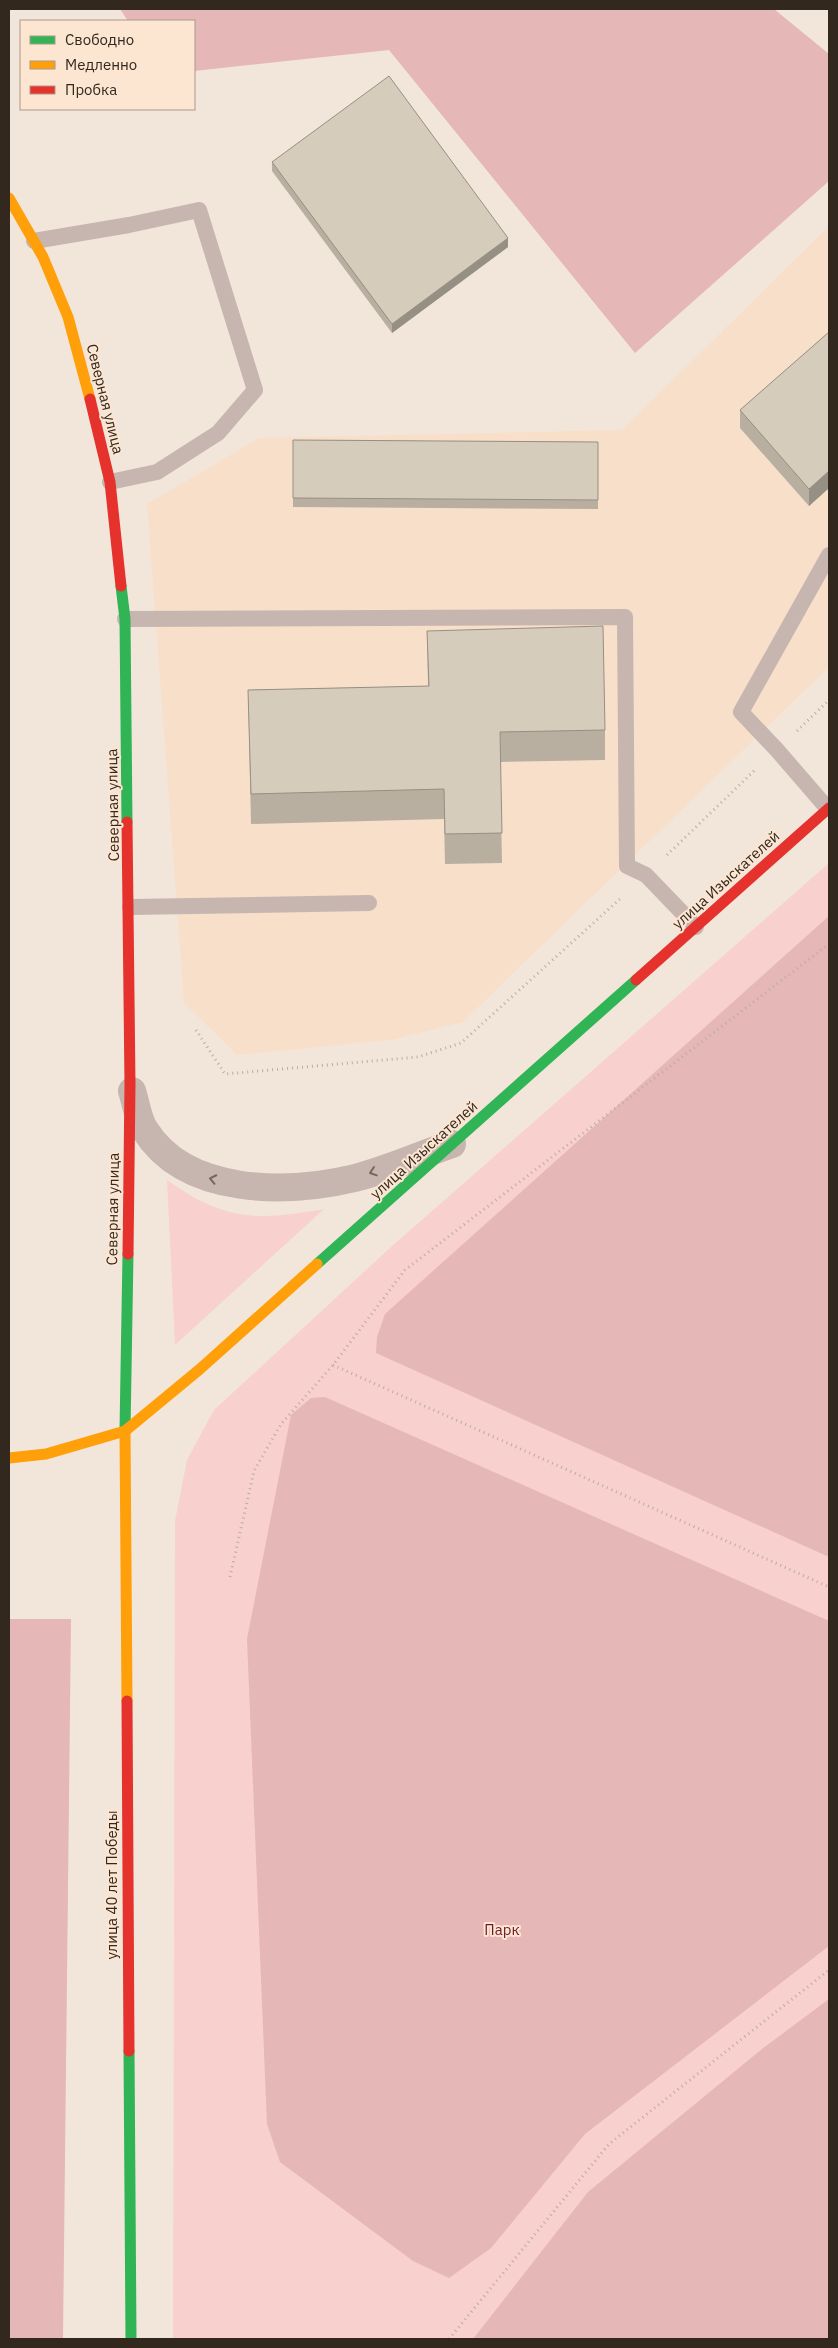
<svg xmlns="http://www.w3.org/2000/svg" width="838" height="2348" viewBox="0 0 838 2348" font-family="'IBM Plex Sans',sans-serif">
  <style>
    .built { fill: #f8dfca }
    .green { fill: #f8d0ce }
    .forest { fill: #e5b7b7 }
    .lines { fill: none; stroke-linecap: round; stroke-linejoin: round }
    .path { stroke: #baaca6; stroke-width: 3; stroke-dasharray: 1 4; stroke-linecap: butt }
    .lane { stroke: #c7b5af; stroke-width: 16 }
    .street { stroke: #c7b5af; stroke-width: 28 }
    .fast { stroke: #30b455; stroke-width: 11 }
    .slow { stroke: #ff9f0a; stroke-width: 11 }
    .jam { stroke: #e5322d; stroke-width: 11 }
    .wall { fill: #b8afa1 }
    .shaded-wall { fill: #968f83 }
    .building { fill: #d6ccbb; stroke: #968f83 }
    .oneway { stroke: #75675f }
    .labels { text-anchor: middle; stroke-width: 4; stroke-linejoin: round; paint-order: stroke }
    .street-label { font-size: 15px; fill: #32281e; stroke: #fce5d1 }
    .park-label { font-size: 15px; fill: #70192e; stroke: #fce5d1 }
  </style>
  <rect width="100%" height="100%" fill="#f2e6db"/>
  <!-- built -->
  <polygon class="built" points="829,226 829,667 463,1022 391,1040 237,1055 184,1003 147,504 259,438 622,430"/>
  <!-- green -->
  <g class="green">
    <polygon points="829,863 829,2339 173,2339 175,1521 187,1460 214,1410 391,1247"/>
    <path d="M167 1180C224 1221 257 1221 324 1209L175 1345Z"/>
  </g>
  <!-- forest -->
  <g class="forest">
    <polygon points="120,9 774,9 829,54 829,181 635,353 389,50 194,71 194,21 128,21"/>
    <polygon points="829,916 829,1557 376,1353 377,1337 385,1314"/>
    <polygon points="325,1397 829,1621 829,1946 585,2134 491,2248 449,2278 413,2261 280,2162 267,2124 247,1639 291,1415 311,1398"/>
    <polygon points="9,1619 71,1619 63,2339 9,2339"/>
    <polygon points="829,1999 829,2339 473,2339 588,2192 762,2049"/>
  </g>
  <g class="lines">
    <!-- path -->
    <g class="path">
      <polyline points="797,731 829,700"/>
      <polyline points="667,855 756,769"/>
      <polyline points="196,1030 225,1074 418,1057 461,1043 622,897"/>
      <polyline points="333,1365 829,1587"/>
      <polyline points="230,1577 254,1471 281,1424 333,1365 405,1270 829,944"/>
      <polyline points="449,2339 609,2144 829,1970"/>
    </g>
    <!-- lane -->
    <g class="lane">
      <polyline points="34,241 129,225 199,210 255,390 218,433 157,472 110,482"/>
      <polyline points="125,619 625,617 627,866 646,875 696,927"/>
      <polyline points="828,809 777,750 741,712 829,555"/>
      <polyline points="130,907 369,903"/>
    </g>
    <!-- street -->
    <path class="street" d="M132 1091C136 1103 138 1120 145 1130 186 1196 288 1194 355 1178 387 1170 420 1155 452 1144"/>
    <!-- fast -->
    <g class="fast">
      <polyline points="121,586 125,619 127,822"/>
      <polyline points="317,1264 636,980"/>
      <polyline points="125,1431 128,1254"/>
      <polyline points="129,2051 131,2339"/>
    </g>
    <!-- slow -->
    <g class="slow">
      <polyline points="9,198 43,257 68,317 90,399"/>
      <polyline points="125,1431 200,1369 317,1264"/>
      <polyline points="9,1458 46,1454 125,1431 127,1701"/>
    </g>
    <!-- jam -->
    <g class="jam">
      <polyline points="90,399 110,482 121,586"/>
      <polyline points="127,822 130,1084 128,1254"/>
      <polyline points="636,980 829,808"/>
      <polyline points="127,1701 129,2051"/>
    </g>
  </g>
  <!-- wall -->
  <g class="wall">
    <polygon points="272,162 508,247 392,333 272,171"/>
    <polygon points="829,332 829,488 809,506 740,428 740,410"/>
    <polygon points="293,440 598,442 598,509 293,507"/>
    <polygon points="427,631 605,730 605,760 500,762 502,863 445,864 444,819 251,824 248,690 428,686"/>
  </g>
  <!-- shaded-wall -->
  <g class="shaded-wall">
    <polygon points="508,238 508,247 392,333 392,324"/>
    <polygon points="829,471 829,488 809,506 809,489"/>
  </g>
  <!-- building -->
  <g class="building">
    <polygon points="389,76 508,238 392,324 272,162"/>
    <polygon points="829,332 829,471 809,489 740,410"/>
    <polygon points="293,440 598,442 598,500 293,498"/>
    <polygon points="603,626 605,730 500,732 502,833 445,834 444,789 251,794 248,690 429,686 427,631"/>
  </g>
  <!-- one-way arrows -->
  <defs><path id="oneway-chevron" d="M-2-3.5L2.5 0L-2 3.5" fill="none" stroke-width="1.6" stroke-linecap="round" stroke-linejoin="round" transform="scale(1.25)"/></defs>
  <g class="oneway">
    <use href="#oneway-chevron" transform="translate(373 1172) rotate(161)"/>
    <use href="#oneway-chevron" transform="translate(213 1179) rotate(-168)"/>
  </g>
  <g class="labels">
    <!-- street labels -->
    <g class="street-label">
      <text transform="translate(105 399) rotate(76)" y="5">Северная улица</text>
      <text transform="translate(113 805) rotate(-91)" y="5">Северная улица</text>
      <text transform="translate(726 880) rotate(-42)" y="5">улица Изыскателей</text>
      <text transform="translate(424 1150) rotate(-42)" y="5">улица Изыскателей</text>
      <text transform="translate(113 1209) rotate(-89)" y="5">Северная улица</text>
      <text transform="translate(112 1885) rotate(-90)" y="5">улица 40 лет Победы</text>
    </g>
    <!-- park labels -->
    <g class="park-label">
      <text x="502" y="1935">Парк</text>
    </g>
  </g>
  <!-- border -->
  <rect width="838" height="2348" fill="none" stroke="#32281e" stroke-width="20"/>
  <!-- legend -->
  <rect x="20" y="20" width="175" height="90" fill="#fce5d1" stroke="#ab9989"/>
  <rect x="30" y="36" width="25" height="8" fill="#30b455" stroke="#ab9989"/>
  <text x="65" y="45" font-size="15" fill="#32281e">Свободно</text>
  <rect x="30" y="61" width="25" height="8" fill="#ff9f0a" stroke="#ab9989"/>
  <text x="65" y="70" font-size="15" fill="#32281e">Медленно</text>
  <rect x="30" y="86" width="25" height="8" fill="#e5322d" stroke="#ab9989"/>
  <text x="65" y="95" font-size="15" fill="#32281e">Пробка</text>
</svg>
